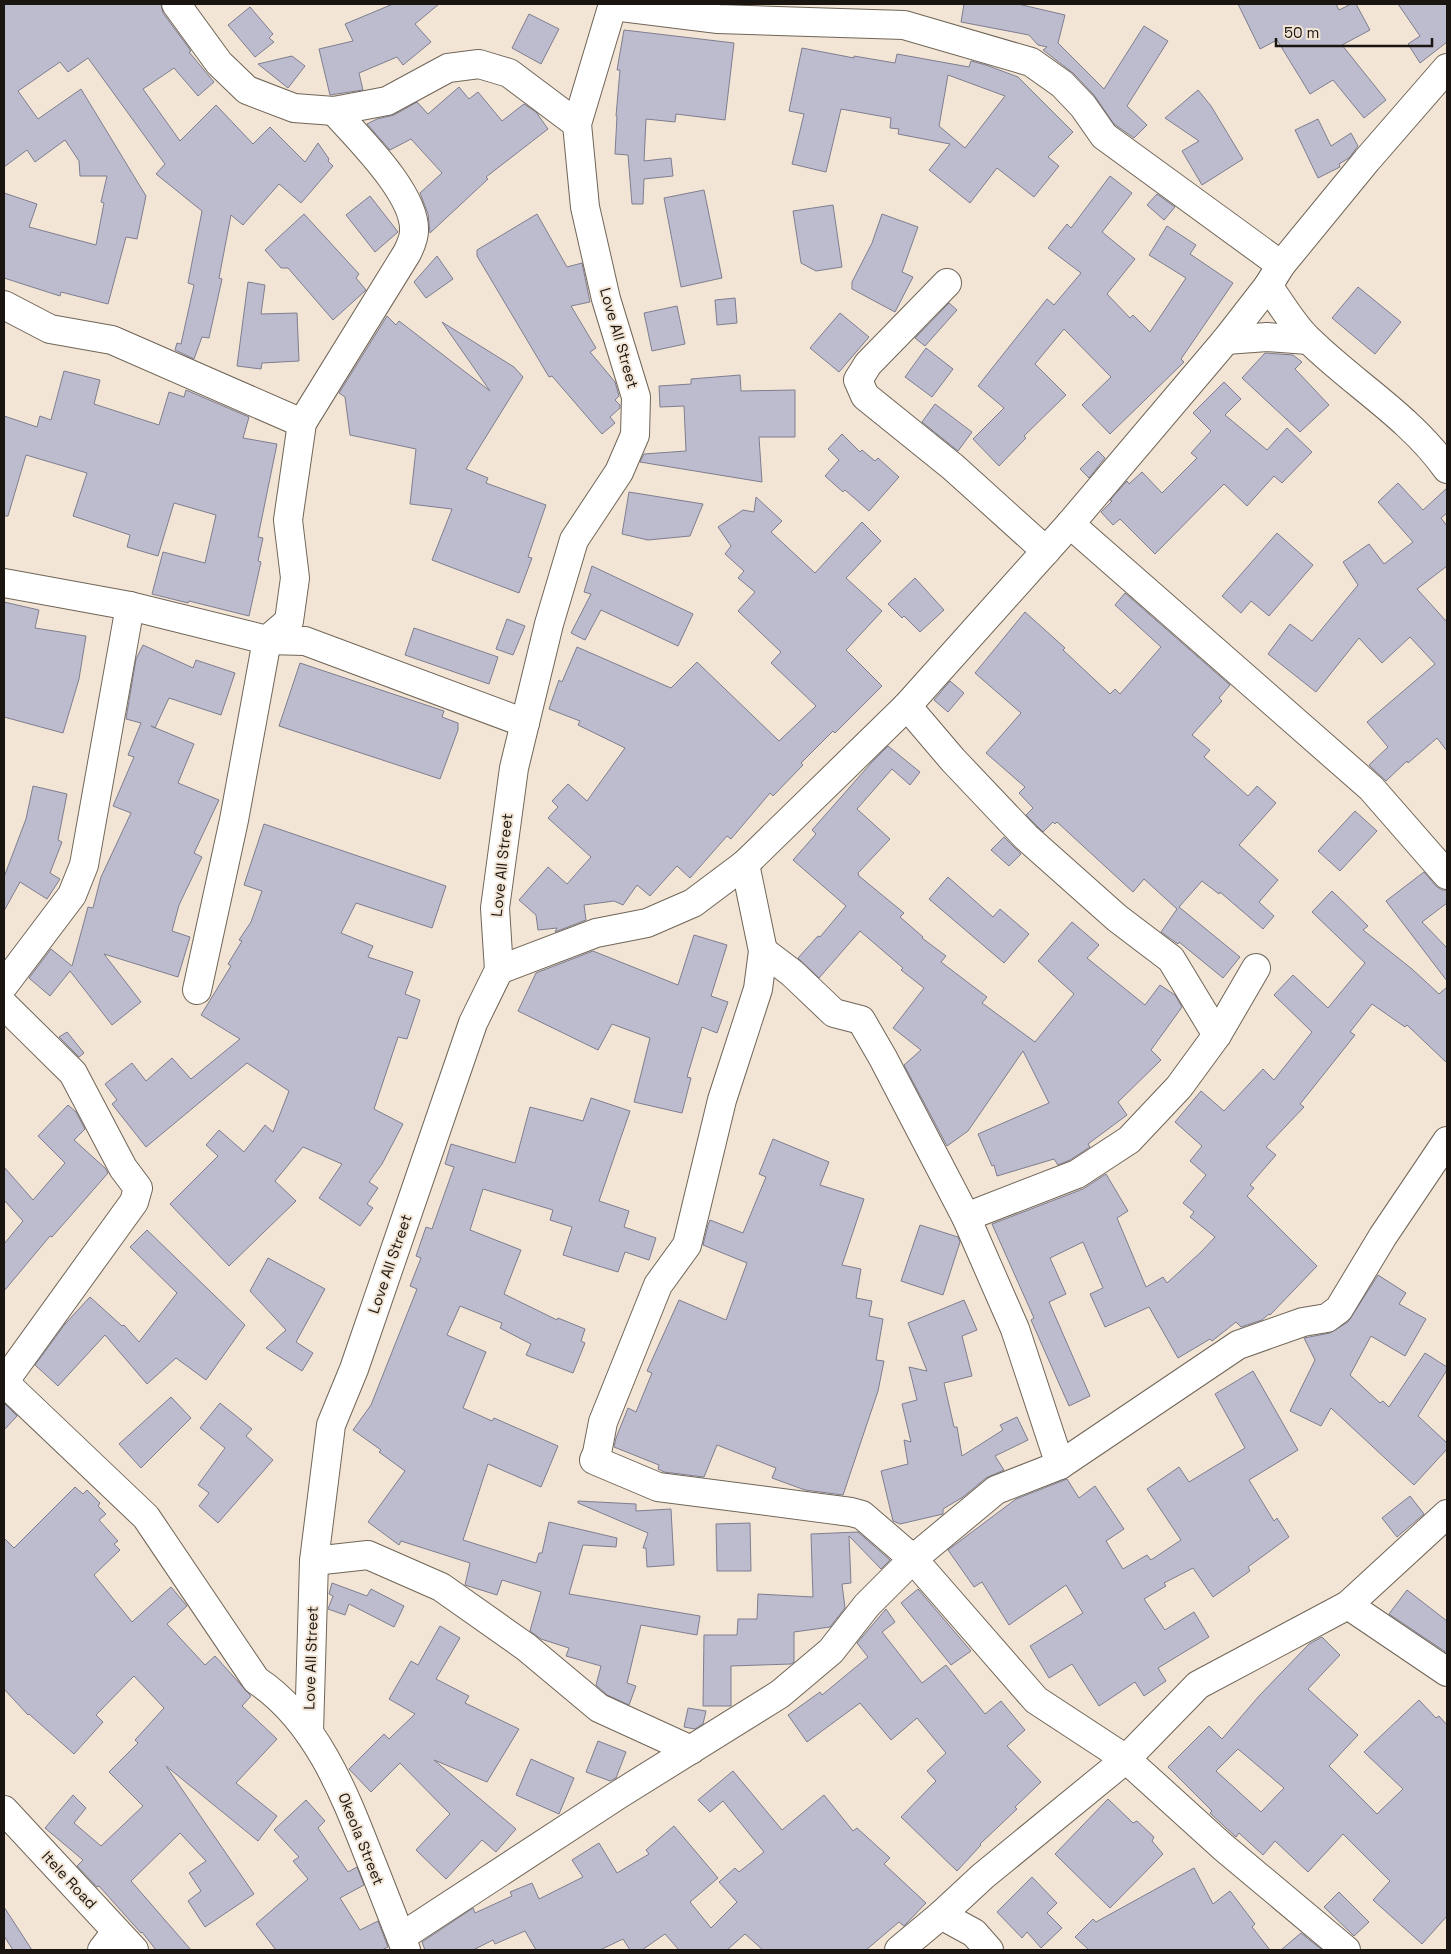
<svg xmlns="http://www.w3.org/2000/svg" width="1451" height="1954" viewBox="0 0 1451 1954" font-family="'Space Grotesk',sans-serif">
  <style>
    .building { fill: #bdbcce; stroke: #7f7e8f; fill-rule: evenodd }
    .lines { fill: none; stroke-linecap: round; stroke-linejoin: round }
    .minor-casing { stroke: #706557; stroke-width: 30 }
    .minor { stroke: #fff; stroke-width: 28 }
    .labels { text-anchor: middle; stroke-width: 4; stroke-linejoin: round; paint-order: stroke }
    .street-label { font-size: 15px; fill: #1a1510; stroke: #f2e5d5 }
  </style>
  <rect width="100%" height="100%" fill="#f2e5d5"/>
  <!-- building -->
  <g class="building">
    <polygon points="4,4 161,4 163,13 191,51 189,52 214,82 198,96 174,68 143,89 180,141 216,105 253,144 270,127 305,162 318,143 329,159 328,161 333,166 301,203 279,184 243,225 231,215 219,278 222,279 209,338 202,337 194,359 175,350 177,343 181,344 194,285 188,283 202,211 156,174 165,164 88,58 68,72 60,62 18,91 38,119 81,89 146,196 137,239 126,237 108,304 61,292 60,296 4,278 4,193 37,204 29,227 96,245 104,203 101,202 107,176 80,176 79,161 65,140 35,162 27,150 4,167"/>
    <polygon points="393,4 439,4 415,24 431,42 403,65 397,57 359,73 363,90 330,95 319,49 353,41 345,24"/>
    <polygon points="964,4 1018,4 1065,15 1058,43 1104,89 1144,26 1168,41 1127,106 1147,125 1134,138 1114,124 1094,95 1073,73 1043,50 1047,47 1038,45 1029,35 961,22"/>
    <polygon points="1238,4 1336,4 1339,10 1351,4 1356,4 1370,30 1342,45 1386,100 1364,118 1333,80 1310,94 1277,40 1260,49"/>
    <polygon points="1398,4 1447,4 1447,42 1420,63 1408,44 1420,36"/>
    <polygon points="250,7 273,34 269,38 274,42 255,57 228,25"/>
    <polygon points="529,14 559,29 541,64 512,48"/>
    <polygon points="624,30 734,43 725,120 676,114 675,122 646,119 644,161 671,158 673,176 644,179 643,204 632,204 628,155 615,154 617,116 616,116 620,70 617,70"/>
    <path d="M802 48 854 58V56L895 63 897 54 969 67 971 61 986 65 1018 77 1073 132 1048 157 1059 166 1034 197 997 168 970 203 929 170 950 144 898 134 899 129 890 128 891 118 841 109 826 172 792 164 804 114 789 111ZM948 75 1005 96 965 148 939 126Z"/>
    <polygon points="292,56 305,66 288,88 258,64"/>
    <polygon points="459,87 469,99 478,92 502,121 524,104 536,112 548,129 486,177 488,179 430,233 428,214 420,193 442,173 411,139 390,150 367,124 377,119 394,115 417,102 428,114"/>
    <polygon points="1198,90 1211,106 1243,159 1202,185 1182,151 1199,141 1165,118"/>
    <polygon points="1318,119 1331,146 1351,133 1358,146 1349,158 1339,164 1340,167 1318,178 1295,130"/>
    <polygon points="1110,176 1132,193 1102,232 1135,259 1107,294 1130,318 1133,315 1150,332 1186,278 1149,255 1167,226 1196,245 1190,254 1233,283 1181,359 1184,362 1110,434 1082,405 1111,377 1064,329 1035,364 1066,395 1024,436 1026,438 999,466 973,439 1004,408 978,386 1047,299 1054,305 1081,273 1048,248 1067,224 1071,228"/>
    <polygon points="704,190 722,278 681,287 664,198"/>
    <polygon points="1157,194 1175,207 1164,220 1147,205"/>
    <polygon points="370,196 398,232 375,252 346,215"/>
    <polygon points="833,205 842,267 816,271 801,263 793,211"/>
    <polygon points="304,214 359,274 356,278 366,290 333,320 288,268 281,268 265,250"/>
    <polygon points="537,214 567,267 582,263 590,302 571,306 596,348 590,352 615,382 619,396 615,400 620,405 620,408 610,417 615,423 602,434 552,376 549,377 477,256 477,250"/>
    <polygon points="882,214 918,227 902,272 913,277 895,312 852,289 852,282 872,243"/>
    <polygon points="437,256 453,279 426,298 414,282"/>
    <polygon points="248,282 265,285 261,314 297,313 299,361 262,363 261,369 237,366"/>
    <polygon points="1358,287 1401,322 1375,354 1332,318"/>
    <polygon points="735,298 737,323 717,325 715,300"/>
    <polygon points="949,303 957,310 925,346 915,338"/>
    <polygon points="677,306 685,344 652,351 644,313"/>
    <polygon points="840,313 869,337 839,372 810,348"/>
    <polygon points="387,316 396,325 399,321 490,391 442,322 514,367 523,377 466,469 488,478 486,483 546,505 528,557 532,558 519,593 432,560 452,509 410,504 416,449 350,435 345,397 339,393"/>
    <polygon points="926,348 953,369 932,397 905,377"/>
    <polygon points="1265,353 1293,355 1302,362 1295,369 1329,405 1300,432 1242,378"/>
    <polygon points="64,371 100,380 94,404 159,425 169,392 184,397 186,390 249,417 243,438 277,444 258,537 263,538 258,561 261,562 249,616 189,601 188,603 152,594 163,552 205,563 216,515 174,503 158,556 127,547 130,535 73,516 87,473 26,455 8,516 4,516 4,416 37,427 40,416 51,420"/>
    <polygon points="740,375 741,391 795,390 795,437 759,437 762,482 640,462 644,454 686,451 684,406 660,407 659,386 691,384 691,379"/>
    <polygon points="1224,382 1241,399 1225,415 1267,450 1287,428 1312,452 1282,483 1274,476 1247,506 1224,484 1155,554 1120,519 1113,525 1101,512 1112,501 1110,500 1127,481 1129,484 1142,472 1162,493 1197,458 1191,453 1211,431 1193,413"/>
    <polygon points="935,404 972,432 958,451 922,422"/>
    <polygon points="842,434 860,452 862,450 875,461 878,458 899,477 869,511 845,490 843,492 825,476 839,460 828,449"/>
    <polygon points="1098,451 1105,458 1089,478 1080,469"/>
    <polygon points="1398,483 1423,510 1447,488 1447,513 1441,518 1447,526 1447,566 1417,589 1447,622 1447,751 1437,738 1408,763 1407,761 1386,781 1369,765 1388,747 1367,722 1435,664 1410,637 1382,663 1359,638 1316,692 1268,654 1290,624 1312,641 1358,585 1343,562 1369,544 1384,564 1413,542 1378,502"/>
    <polygon points="629,492 703,504 690,536 648,540 622,534"/>
    <polygon points="756,497 782,521 771,532 815,573 862,522 881,541 846,578 882,611 846,650 882,686 835,733 833,731 801,763 803,765 773,796 770,793 731,839 727,836 690,878 677,866 650,896 637,885 623,905 614,901 584,905 586,920 555,932 557,928 538,930 536,915 519,900 548,867 567,884 591,857 548,818 558,807 552,801 568,784 587,801 625,748 578,725 580,721 549,709 559,680 562,682 577,647 671,688 697,662 779,741 816,706 771,663 781,652 738,611 755,592 738,578 744,571 725,554 731,546 718,527 743,510 754,512"/>
    <polygon points="1277,533 1313,565 1269,616 1251,601 1241,613 1222,596"/>
    <polygon points="592,566 693,614 678,646 601,610 585,640 571,633 591,594 584,592"/>
    <polygon points="915,578 944,610 920,632 904,616 902,618 888,604"/>
    <polygon points="1125,593 1230,685 1219,698 1222,701 1192,735 1210,750 1204,757 1248,796 1257,786 1276,803 1239,845 1278,880 1259,902 1274,916 1263,929 1220,892 1219,894 1202,881 1179,907 1240,957 1223,978 1179,942 1178,944 1161,932 1177,909 1144,879 1133,892 1057,822 1055,824 1053,822 1043,832 1026,815 1033,808 1019,793 1025,787 986,753 1021,713 975,673 1025,612 1065,648 1063,650 1110,694 1115,689 1120,694 1161,647 1115,605"/>
    <polygon points="4,602 39,610 35,628 86,636 79,679 63,733 4,717"/>
    <polygon points="507,619 525,626 513,655 496,649"/>
    <polygon points="414,628 498,657 489,684 405,655"/>
    <polygon points="143,645 193,668 196,660 235,673 221,715 169,698 155,728 151,726 194,744 178,783 219,800 194,853 202,857 179,905 172,931 190,937 178,977 104,954 141,1002 112,1025 70,971 50,996 29,978 51,949 72,966 88,907 93,908 101,877 131,813 113,806 134,757 128,755 141,723 126,719 136,659"/>
    <polygon points="300,663 444,711 442,717 458,723 458,730 440,779 279,726"/>
    <polygon points="950,681 964,693 948,712 934,700"/>
    <polygon points="888,746 920,772 910,785 892,769 857,809 890,839 858,873 859,876 904,913 900,917 923,937 922,938 946,956 941,962 987,997 982,1003 1035,1042 1074,994 1038,961 1072,922 1099,945 1087,958 1145,1005 1160,985 1175,995 1182,1007 1151,1050 1161,1060 1118,1102 1127,1115 1088,1144 1090,1147 1070,1160 1058,1165 1054,1159 997,1176 994,1165 992,1166 978,1134 1049,1103 1023,1051 968,1131 947,1146 904,1065 921,1050 893,1028 924,988 901,970 903,968 860,931 819,978 798,958 818,936 820,937 846,906 793,860 816,834 812,830 872,762"/>
    <polygon points="33,786 67,794 58,840 62,842 50,873 60,879 47,899 20,882 4,911 4,877 26,819"/>
    <polygon points="1355,811 1377,831 1340,871 1318,851"/>
    <polygon points="264,824 446,886 432,928 356,903 341,933 373,946 368,957 413,972 405,994 420,1000 407,1039 398,1037 374,1109 403,1124 382,1164 369,1182 378,1188 367,1204 373,1208 360,1226 319,1198 342,1164 303,1147 275,1181 296,1201 229,1266 170,1204 218,1156 206,1145 219,1130 244,1152 265,1125 273,1132 289,1091 247,1063 146,1147 112,1104 117,1100 105,1084 132,1063 146,1081 172,1058 191,1079 240,1039 201,1015 231,966 228,964 242,941 239,940 251,922 262,891 244,885"/>
    <polygon points="1004,837 1021,854 1009,866 991,850"/>
    <polygon points="1424,872 1436,886 1442,890 1447,890 1447,903 1422,922 1447,948 1447,981 1386,901"/>
    <polygon points="948,877 993,917 1000,909 1029,934 1004,963 929,899"/>
    <polygon points="1332,891 1368,926 1363,930 1412,969 1439,994 1447,987 1447,1063 1407,1025 1405,1027 1372,1004 1350,1032 1355,1035 1300,1104 1304,1107 1266,1147 1276,1155 1250,1185 1254,1188 1247,1196 1317,1266 1270,1315 1269,1314 1262,1320 1241,1327 1236,1322 1212,1341 1210,1339 1178,1358 1149,1307 1105,1327 1090,1294 1103,1288 1083,1242 1050,1258 1066,1294 1049,1302 1090,1396 1069,1406 1031,1320 1034,1318 992,1224 1083,1189 1106,1174 1128,1211 1117,1218 1146,1287 1163,1277 1167,1283 1201,1252 1215,1237 1190,1217 1194,1212 1183,1203 1206,1175 1190,1161 1202,1146 1175,1122 1201,1091 1224,1111 1263,1069 1274,1080 1312,1032 1274,995 1293,975 1328,1008 1365,963 1312,912"/>
    <polygon points="694,935 727,945 711,996 728,1002 717,1033 702,1027 687,1077 691,1078 682,1113 634,1102 650,1038 612,1024 598,1050 518,1011 536,973 593,951 678,985"/>
    <polygon points="67,1032 84,1053 79,1057 59,1037"/>
    <polygon points="591,1098 630,1111 599,1201 629,1211 624,1227 656,1238 649,1260 625,1252 618,1272 563,1255 572,1227 550,1220 553,1210 483,1189 470,1230 521,1250 504,1294 557,1320 558,1318 585,1329 581,1341 585,1343 573,1373 526,1355 531,1344 500,1328 502,1323 460,1306 447,1335 486,1352 463,1408 492,1421 494,1418 558,1446 541,1487 488,1464 463,1540 536,1563 539,1553 542,1553 549,1522 617,1538 616,1547 583,1545 569,1594 700,1616 697,1635 641,1625 627,1683 636,1686 629,1705 607,1695 596,1685 601,1666 566,1656 569,1648 541,1639 530,1631 541,1592 502,1580 497,1595 465,1585 470,1563 401,1541 399,1545 368,1522 405,1471 379,1452 381,1450 353,1430 371,1405 417,1289 410,1286 421,1258 416,1256 426,1227 432,1229 454,1167 445,1164 451,1144 515,1163 530,1107 583,1121"/>
    <polygon points="68,1105 76,1112 85,1129 74,1140 105,1168 108,1173 52,1237 50,1236 4,1291 4,1244 23,1221 4,1200 4,1167 33,1200 65,1163 38,1136"/>
    <polygon points="773,1139 829,1162 820,1185 864,1199 842,1265 861,1269 856,1298 872,1301 869,1316 883,1319 876,1360 884,1361 878,1391 843,1495 805,1490 772,1478 776,1468 717,1445 704,1477 664,1472 658,1469 659,1465 614,1447 616,1438 628,1408 636,1412 652,1373 647,1371 679,1300 726,1320 747,1263 703,1245 708,1225 710,1220 743,1233 766,1177 759,1174"/>
    <polygon points="920,1225 958,1237 960,1242 943,1295 901,1281"/>
    <polygon points="147,1230 245,1325 206,1380 176,1358 147,1384 105,1335 58,1386 35,1365 65,1324 90,1297 122,1326 124,1325 139,1342 177,1293 130,1247"/>
    <polygon points="268,1258 325,1289 296,1342 313,1353 302,1371 266,1348 286,1330 250,1291"/>
    <polygon points="1378,1275 1406,1293 1399,1304 1426,1319 1405,1356 1371,1336 1350,1375 1380,1403 1383,1401 1389,1407 1425,1353 1447,1367 1447,1370 1418,1416 1447,1443 1447,1449 1414,1485 1331,1408 1321,1426 1290,1411 1315,1360 1304,1338 1330,1333 1348,1322"/>
    <polygon points="964,1300 977,1330 962,1336 972,1376 944,1383 954,1427 957,1427 962,1456 1003,1430 1000,1425 1017,1417 1028,1440 995,1456 1004,1470 986,1478 963,1497 943,1509 943,1514 900,1524 893,1521 881,1471 908,1464 904,1440 911,1442 902,1404 917,1400 909,1367 927,1371 908,1323"/>
    <polygon points="1253,1371 1298,1450 1249,1480 1274,1521 1277,1518 1289,1537 1248,1567 1250,1571 1213,1597 1193,1568 1164,1583 1166,1586 1144,1599 1165,1630 1194,1612 1209,1637 1158,1668 1166,1681 1144,1696 1135,1682 1099,1706 1072,1664 1049,1678 1030,1646 1083,1613 1066,1585 1009,1625 982,1582 974,1587 948,1550 1016,1499 1067,1479 1079,1498 1095,1486 1124,1529 1106,1541 1123,1569 1147,1555 1151,1560 1181,1540 1147,1489 1179,1467 1189,1482 1245,1448 1215,1394"/>
    <polygon points="171,1397 191,1418 141,1468 119,1444"/>
    <polygon points="4,1403 17,1416 4,1430"/>
    <polygon points="220,1403 252,1429 246,1436 273,1460 218,1523 199,1506 209,1493 198,1485 225,1448 200,1428"/>
    <polygon points="75,1487 83,1494 87,1490 100,1503 98,1506 106,1514 99,1520 118,1541 114,1544 120,1550 94,1575 132,1622 171,1587 187,1606 167,1624 205,1665 215,1656 251,1696 242,1706 277,1739 236,1783 277,1816 258,1841 166,1766 254,1894 205,1927 188,1901 201,1891 189,1873 206,1861 180,1833 131,1881 191,1950 156,1950 142,1932 141,1933 99,1886 97,1887 77,1866 83,1860 45,1828 73,1795 86,1808 74,1823 101,1846 143,1806 109,1772 138,1743 135,1740 164,1708 134,1676 96,1715 103,1722 74,1754 29,1714 28,1715 4,1689 4,1538 14,1548"/>
    <polygon points="1410,1496 1424,1514 1397,1537 1382,1518"/>
    <polygon points="578,1501 636,1504 636,1511 671,1509 674,1565 647,1567 646,1548 643,1548 648,1533 578,1503"/>
    <polygon points="750,1523 751,1571 717,1571 716,1524"/>
    <polygon points="858,1532 890,1560 881,1569 849,1536 851,1583 842,1584 845,1608 830,1627 794,1632 794,1662 791,1664 731,1666 731,1706 703,1706 704,1635 737,1635 738,1619 757,1619 758,1594 813,1597 811,1534"/>
    <polygon points="332,1583 367,1596 371,1589 404,1606 394,1627 349,1604 345,1615 328,1609 333,1596 329,1594"/>
    <polygon points="918,1589 971,1651 951,1665 901,1603"/>
    <polygon points="1407,1590 1447,1621 1447,1653 1389,1614"/>
    <polygon points="886,1609 895,1622 882,1632 922,1683 946,1665 985,1714 1001,1701 1025,1730 1007,1746 1041,1782 1015,1807 1017,1809 980,1844 981,1845 957,1871 901,1817 936,1781 927,1771 946,1753 917,1718 891,1740 860,1703 807,1742 788,1715 820,1692 822,1695 868,1657 857,1643"/>
    <polygon points="440,1626 460,1638 436,1679 469,1696 465,1703 519,1729 487,1782 434,1760 516,1829 496,1852 482,1840 446,1879 416,1850 450,1814 400,1763 371,1792 349,1769 384,1734 389,1739 415,1714 389,1699 411,1661 418,1665"/>
    <path d="M1322 1637 1340 1655 1308 1689 1358 1735 1329 1766 1377 1814 1403 1789 1364 1752 1419 1700 1436 1718 1439 1716 1447 1725V1916L1422 1944 1373 1900 1390 1881 1343 1834 1308 1872 1275 1841 1263 1855 1239 1833 1236 1837 1210 1813 1212 1811 1168 1767 1209 1726 1222 1739 1259 1696 1309 1644ZM1238 1749 1284 1788 1261 1812 1216 1771Z"/>
    <polygon points="688,1708 706,1711 703,1724 695,1729 684,1727"/>
    <polygon points="598,1741 626,1752 616,1778 610,1781 586,1772"/>
    <polygon points="531,1759 574,1778 559,1814 516,1795"/>
    <polygon points="733,1771 782,1830 824,1795 853,1831 857,1828 890,1858 884,1864 926,1903 904,1926 899,1922 866,1950 763,1950 745,1934 727,1950 679,1950 665,1934 642,1950 630,1950 623,1939 600,1950 536,1950 525,1931 495,1944 493,1940 473,1950 425,1950 422,1942 473,1908 475,1913 512,1896 510,1892 532,1883 539,1899 583,1877 572,1860 599,1843 617,1873 649,1854 646,1850 674,1826 718,1878 690,1902 711,1928 737,1902 719,1882 735,1868 739,1872 764,1852 723,1801 710,1812 698,1800"/>
    <polygon points="1108,1799 1133,1823 1137,1821 1154,1837 1152,1841 1163,1854 1110,1908 1055,1854"/>
    <polygon points="306,1800 325,1821 318,1828 348,1872 357,1867 364,1885 340,1898 360,1930 378,1921 388,1947 382,1950 276,1950 256,1924 308,1879 293,1861 299,1857 274,1830"/>
    <polygon points="1194,1868 1213,1904 1230,1891 1255,1924 1252,1927 1270,1950 1089,1950 1075,1937 1093,1919 1096,1922"/>
    <polygon points="1032,1877 1057,1903 1047,1913 1062,1928 1041,1948 1027,1932 1022,1938 997,1912"/>
    <polygon points="1339,1892 1369,1922 1354,1936 1324,1907"/>
    <polygon points="4,1907 32,1950 13,1950 4,1936"/>
    <polygon points="1301,1933 1322,1950 1281,1950"/>
  </g>
  <g class="lines">
    <!-- minor casing -->
    <g class="minor-casing">
      <g id="minor">
        <polyline points="176,4 219,63 247,90 294,108 334,111 387,101 448,68 479,64 509,73 577,124"/>
        <polyline points="613,6 718,19 904,25 1031,62 1062,84 1083,106 1104,136 1281,265"/>
        <polyline points="947,283 868,364 858,380 865,396 953,467 1046,551"/>
        <path d="M1268 286C1281 303 1294 327 1310 341 1355 385 1410 417 1447 469"/>
        <polyline points="4,305 50,329 112,340 302,423"/>
        <polyline points="1226,340 1267,337 1308,340"/>
        <polyline points="1070,524 1371,788 1447,875"/>
        <polyline points="4,583 130,606"/>
        <polyline points="907,706 953,760 1026,837 1117,918 1171,959 1217,1035"/>
        <polyline points="745,864 763,951 758,989 722,1100 687,1245 658,1285 603,1422 597,1453 594,1460 658,1487 851,1512 862,1515 913,1559 996,1490 1060,1465 1238,1345 1303,1322 1327,1318 1339,1309 1383,1236 1447,1141"/>
        <polyline points="763,951 792,973 834,1013 861,1020 883,1058 966,1217"/>
        <polyline points="499,970 596,933 647,923 693,903 745,864 907,706 1070,524 1226,340 1268,286 1281,265 1367,160 1447,68"/>
        <polyline points="4,985 72,895 84,865 130,606 267,640 305,641 525,723"/>
        <path d="M197 990 234 820 267 640 289 621 295 578 288 520 302 423 407 253C410 247 414 238 414 231 416 194 358 138 334 111"/>
        <path d="M4 1005 73 1073 123 1168 138 1188 134 1202 4 1382 146 1517 256 1680C315 1719 343 1790 368 1854 381 1886 393 1918 406 1950"/>
        <polyline points="1060,1465 1015,1329 966,1217 1077,1174 1129,1140 1179,1087 1217,1035 1256,968"/>
        <polyline points="314,1561 368,1555 441,1587 526,1647 599,1708 691,1750"/>
        <polyline points="1348,1605 1447,1672"/>
        <polyline points="309,1732 314,1561 331,1425 354,1369 473,1023 499,970 495,908 514,768 549,624 574,540 619,472 635,435 636,397 606,299 585,207 577,124 613,4"/>
        <polyline points="4,1810 134,1950"/>
        <polyline points="941,1915 974,1933 989,1950"/>
        <polyline points="401,1937 618,1795 780,1694 831,1651 867,1605 913,1559 1036,1700 1126,1759 1223,1847 1346,1950"/>
        <polyline points="102,1950 116,1932"/>
        <polyline points="899,1950 941,1915 983,1876 1126,1759 1198,1685 1348,1605 1447,1514"/>
      </g>
    </g>
    <!-- minor -->
    <use href="#minor" class="minor"/>
  </g>
  <g class="labels">
    <!-- street labels -->
    <g class="street-label">
      <text transform="translate(619 338) rotate(74)" y="5">Love All Street</text>
      <text transform="translate(502 865) rotate(-84)" y="5">Love All Street</text>
      <text transform="translate(390 1264) rotate(-71)" y="5">Love All Street</text>
      <text transform="translate(311 1658) rotate(-88)" y="5">Love All Street</text>
      <text transform="translate(361 1839) rotate(68)" y="5">Okeola Street</text>
      <text transform="translate(69 1880) rotate(47)" y="5">Itele Road</text>
    </g>
  </g>
  <!-- border -->
  <rect width="1451" height="1954" fill="none" stroke="#1a1510" stroke-width="10"/>
  <!-- scale -->
  <path d="M1276 38v8h156v-8" fill="none" stroke="#1a1510" stroke-width="2.5"/>
  <text x="1284" y="38" font-size="15" fill="#1a1510" stroke="#f2e5d5" stroke-width="4" paint-order="stroke">50 m</text>
</svg>
